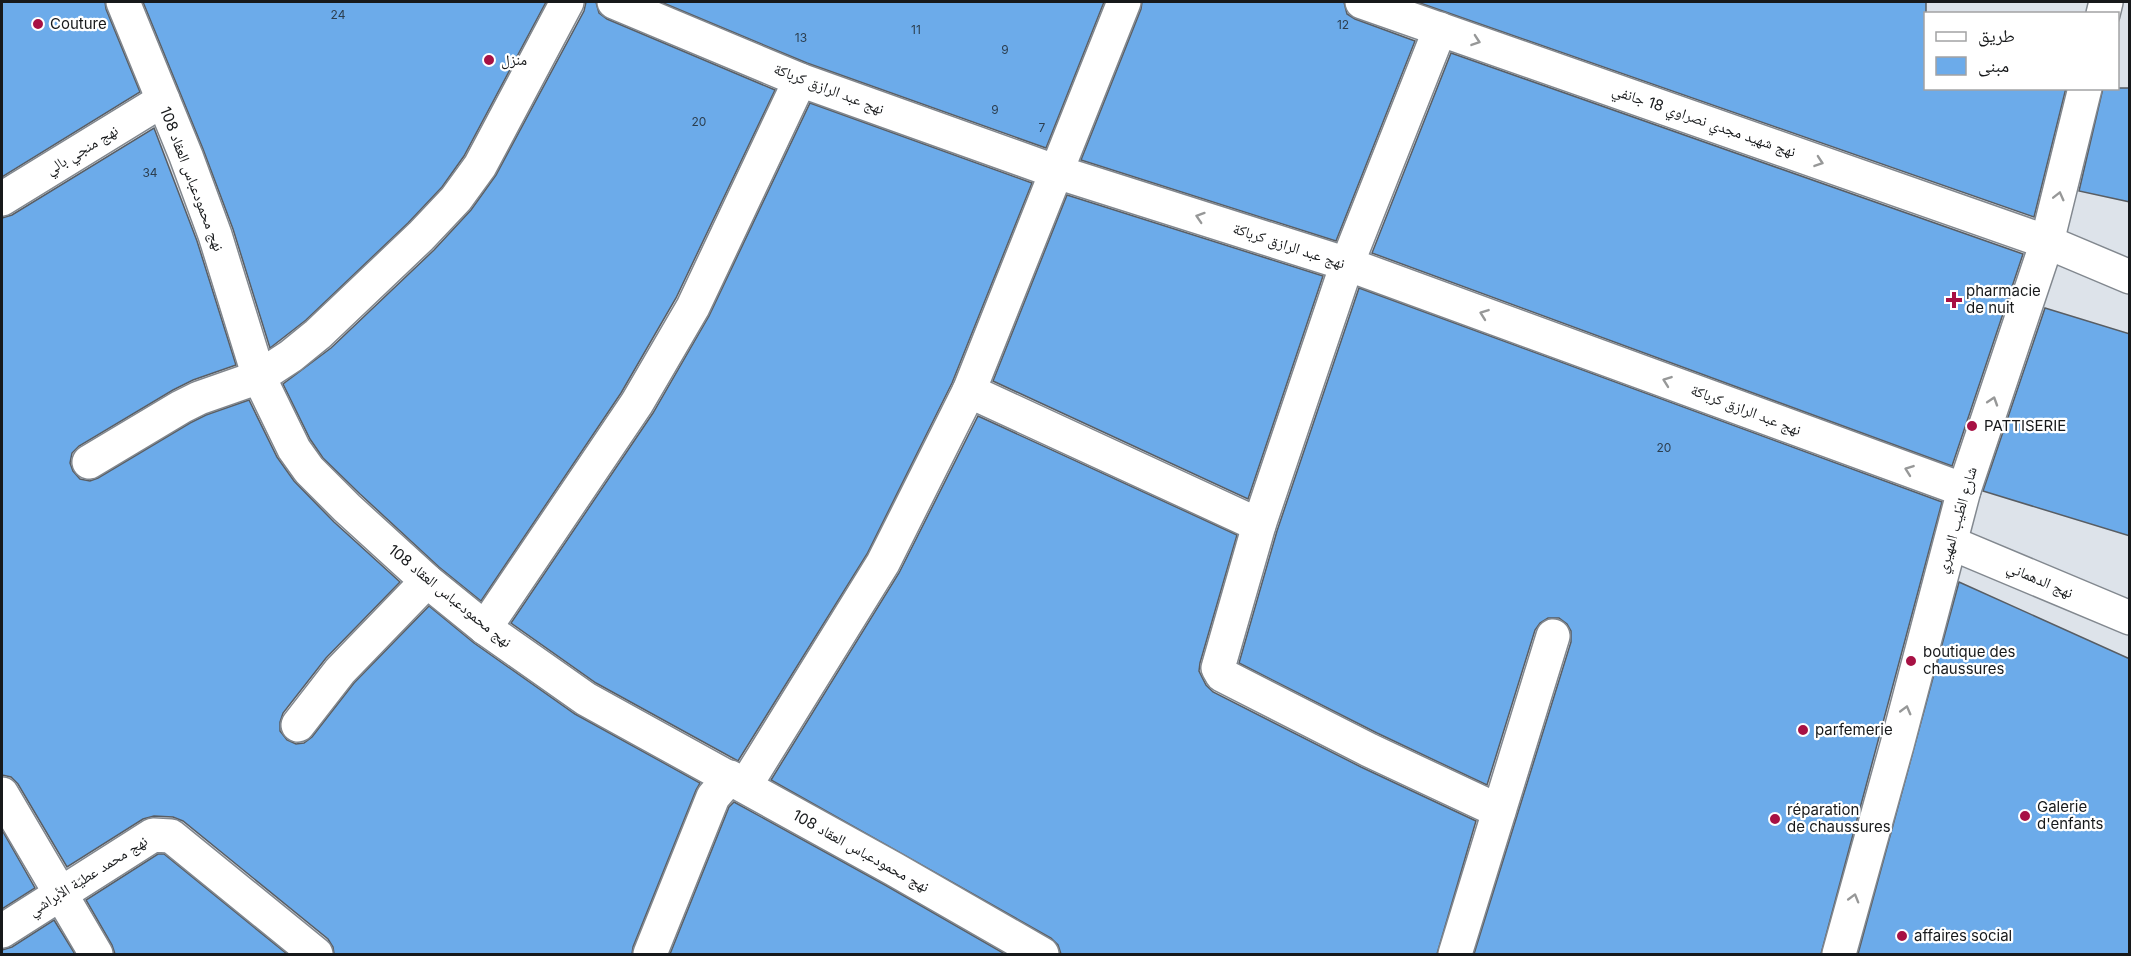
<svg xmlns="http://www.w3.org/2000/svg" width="2131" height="956" viewBox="0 0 2131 956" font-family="Inter,'Noto Naskh Arabic',sans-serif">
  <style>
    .building { fill: #6cabea; stroke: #585d63; stroke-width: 1.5 }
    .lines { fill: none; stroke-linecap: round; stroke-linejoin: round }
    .minor-casing { stroke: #82888f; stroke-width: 36 }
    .minor { stroke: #fff; stroke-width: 33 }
    .oneway { stroke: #979898 }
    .poi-dot { fill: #a71144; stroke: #fff; stroke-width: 2 }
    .labels { text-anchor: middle; stroke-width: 4.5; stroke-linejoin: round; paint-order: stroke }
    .number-label { font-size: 12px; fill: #2c3e4f }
    .poi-label { font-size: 15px; fill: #17191b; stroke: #fff; text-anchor: start }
    .street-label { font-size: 15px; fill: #17191b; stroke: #fff }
  </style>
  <rect width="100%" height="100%" fill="#dde3ea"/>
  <!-- building -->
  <g class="building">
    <polygon points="2,2 105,2 106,9 140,92 2,177"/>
    <polygon points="143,2 546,2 464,156 442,187 408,223 306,320 270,348 233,229 203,149"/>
    <polygon points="586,2 596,2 599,13 607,19 775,90 676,298 621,393 481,601 439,567 360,494 323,458 310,439 283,384 331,348 434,250 471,210 496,175 584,11"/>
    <polygon points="661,2 1104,2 1046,148 807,63"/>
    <polygon points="1142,2 1344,2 1347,14 1355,19 1415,41 1336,241 1081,160 1141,9"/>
    <polygon points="1417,2 1926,2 1926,88 2066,88 2034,217"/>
    <polygon points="1451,53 2023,254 1952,466 1372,253"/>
    <polygon points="2103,88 2130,88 2130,202 2079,191"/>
    <polygon points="810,103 1032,183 952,383 867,554 738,761 596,683 511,623 653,413 709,316"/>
    <polygon points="154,128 197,241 236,365 193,380 173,390 79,446 72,453 70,463 73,471 80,479 90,481 98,478 190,423 206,415 249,400 277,457 294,481 334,522 400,582 326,658 283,713 280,722 280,731 287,740 296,744 304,743 312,737 354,683 429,606 474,643 575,714 700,783 696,790 633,947 632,954 334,954 333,947 328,939 183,821 173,817 154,816 143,819 67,867 18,784 11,777 2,775 2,218 12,215"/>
    <polygon points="1067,195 1323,276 1248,499 993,381"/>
    <polygon points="1359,288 1942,502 1821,954 1474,954 1571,642 1571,631 1567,624 1559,618 1548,618 1540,623 1535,630 1487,785 1377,733 1239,663 1277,531"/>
    <polygon points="2045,308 2130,334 2130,536 1983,491"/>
    <polygon points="978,416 1237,535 1200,663 1199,671 1206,685 1213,692 1361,767 1476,821 1437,954 1061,954 1058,945 1051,938 771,780 899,573"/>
    <polygon points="1959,582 2130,659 2130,954 1858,954"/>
    <polygon points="734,802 885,885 1005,954 670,954 729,807"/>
    <polygon points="2,830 35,888 2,909"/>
    <polygon points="158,854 164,854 287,954 115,954 112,945 86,900"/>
    <polygon points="54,920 75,954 2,954 2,950 12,947"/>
  </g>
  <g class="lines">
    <!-- minor casing -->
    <g class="minor-casing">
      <g id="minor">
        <polyline points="123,2 186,156 215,235 259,377 294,449 309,470 347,508 427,581 485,628 586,699 894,869 1042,954"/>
        <polyline points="614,2 800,80 1057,172 1347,264 1964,490"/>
        <polyline points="1362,2 2047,242 2130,277"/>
        <polyline points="2103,14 2106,2"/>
        <polyline points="1440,29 1347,264 1259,525 1218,668 1222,675 1369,750 1499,811"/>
        <polyline points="2,199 163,100"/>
        <polyline points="969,391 1259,525"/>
        <polyline points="89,462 181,407 199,398 259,377 291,356 318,334 421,236 456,199 480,166 567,2"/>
        <polyline points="1951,543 2130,618"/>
        <polyline points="485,628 637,403 693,307 800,80"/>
        <polyline points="298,725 340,671 427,581"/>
        <polyline points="745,786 883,563 969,391 1124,2"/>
        <polyline points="2,794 96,954"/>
        <polyline points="2,931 153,835 171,836 316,954"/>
        <polyline points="650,954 713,797 730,777"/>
        <polyline points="1455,954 1553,636"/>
        <polyline points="1839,954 1897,745 1964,490 2047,242 2085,88"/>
      </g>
    </g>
    <!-- minor -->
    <use href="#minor" class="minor"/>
  </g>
  <!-- one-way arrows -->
  <defs><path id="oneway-chevron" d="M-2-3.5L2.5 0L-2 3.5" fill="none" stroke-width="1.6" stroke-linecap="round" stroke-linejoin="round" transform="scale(1.5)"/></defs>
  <g class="oneway">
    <use href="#oneway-chevron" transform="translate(1476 41) rotate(19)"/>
    <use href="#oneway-chevron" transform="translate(1819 162) rotate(19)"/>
    <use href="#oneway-chevron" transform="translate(2059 196) rotate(-76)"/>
    <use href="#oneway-chevron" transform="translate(1200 217) rotate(-162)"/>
    <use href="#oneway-chevron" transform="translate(1484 314) rotate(-160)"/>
    <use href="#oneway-chevron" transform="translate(1667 381) rotate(-160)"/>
    <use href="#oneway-chevron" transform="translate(1993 401) rotate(-72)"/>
    <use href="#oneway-chevron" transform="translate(1909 470) rotate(-160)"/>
    <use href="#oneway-chevron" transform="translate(1906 710) rotate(-75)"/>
    <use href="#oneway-chevron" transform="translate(1854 898) rotate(-74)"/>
  </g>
  <!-- markers -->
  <g class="poi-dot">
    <circle cx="38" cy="24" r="6"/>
    <circle cx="489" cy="60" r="6"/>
    <path d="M1951 291h6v6h6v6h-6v6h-6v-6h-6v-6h6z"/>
    <circle cx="1972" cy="426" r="6"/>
    <circle cx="1911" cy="661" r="6"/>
    <circle cx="1803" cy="730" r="6"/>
    <circle cx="2025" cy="816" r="6"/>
    <circle cx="1775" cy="819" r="6"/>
    <circle cx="1902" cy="936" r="6"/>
  </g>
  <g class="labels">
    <!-- number labels -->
    <g class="number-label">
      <text x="338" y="19">24</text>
      <text x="1343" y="29">12</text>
      <text x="916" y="34">11</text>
      <text x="801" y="42">13</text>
      <text x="1005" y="54">9</text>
      <text x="995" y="114">9</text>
      <text x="699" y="126">20</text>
      <text x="1042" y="132">7</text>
      <text x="150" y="177">34</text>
      <text x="1664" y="452">20</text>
    </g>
    <!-- poi labels -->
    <g class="poi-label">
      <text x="50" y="29">Couture</text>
      <text x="501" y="65">منزل</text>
      <text x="1966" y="296">pharmacie<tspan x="1966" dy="17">de nuit</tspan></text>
      <text x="1984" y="431">PATTISERIE</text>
      <text x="1923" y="657">boutique des<tspan x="1923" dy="17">chaussures</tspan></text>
      <text x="1815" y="735">parfemerie</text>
      <text x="2037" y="812">Galerie<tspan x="2037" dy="17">d'enfants</tspan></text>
      <text x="1787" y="815">réparation<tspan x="1787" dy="17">de chaussures</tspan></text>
      <text x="1914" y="941">affaires social</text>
    </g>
    <!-- street labels -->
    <g class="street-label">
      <text transform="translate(829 89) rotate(21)" y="5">نهج عبد الرازق كرباكة</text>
      <text transform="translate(1704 121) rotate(19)" y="5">نهج شهيد مجدي نصراوي 18 جانفي</text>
      <text transform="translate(82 150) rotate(-31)" y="5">نهج منجي بالي</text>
      <text transform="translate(192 179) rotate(69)" y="5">نهج محمودعباس العقاد 108</text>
      <text transform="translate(1289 246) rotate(18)" y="5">نهج عبد الرازق كرباكة</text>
      <text transform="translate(1746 410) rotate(21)" y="5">نهج عبد الرازق كرباكة</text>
      <text transform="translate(1957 520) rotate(-74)" y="5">شارع الطّيب المهيري</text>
      <text transform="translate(2040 580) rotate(23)" y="5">نهج الدهماني</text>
      <text transform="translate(450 596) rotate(39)" y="5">نهج محمودعباس العقاد 108</text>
      <text transform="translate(861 851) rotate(29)" y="5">نهج محمودعباس العقاد 108</text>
      <text transform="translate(88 876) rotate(-32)" y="5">نهج محمد عطيّة الأبراشي</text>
    </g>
  </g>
  <!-- border -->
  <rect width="2131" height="956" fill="none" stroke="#17191b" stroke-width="6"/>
  <!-- legend -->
  <rect x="1924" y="12" width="195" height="78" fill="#ffffff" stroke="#a2a3a4" stroke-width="1.5"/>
  <rect x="1936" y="32" width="30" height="9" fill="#ffffff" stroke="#a2a3a4" stroke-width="1.5"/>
  <text x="1978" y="42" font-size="18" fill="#17191b">طريق</text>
  <rect x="1936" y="57" width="30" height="18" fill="#6cabea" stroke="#a2a3a4" stroke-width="1.5"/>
  <text x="1978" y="72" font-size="18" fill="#17191b">مبنى</text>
</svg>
